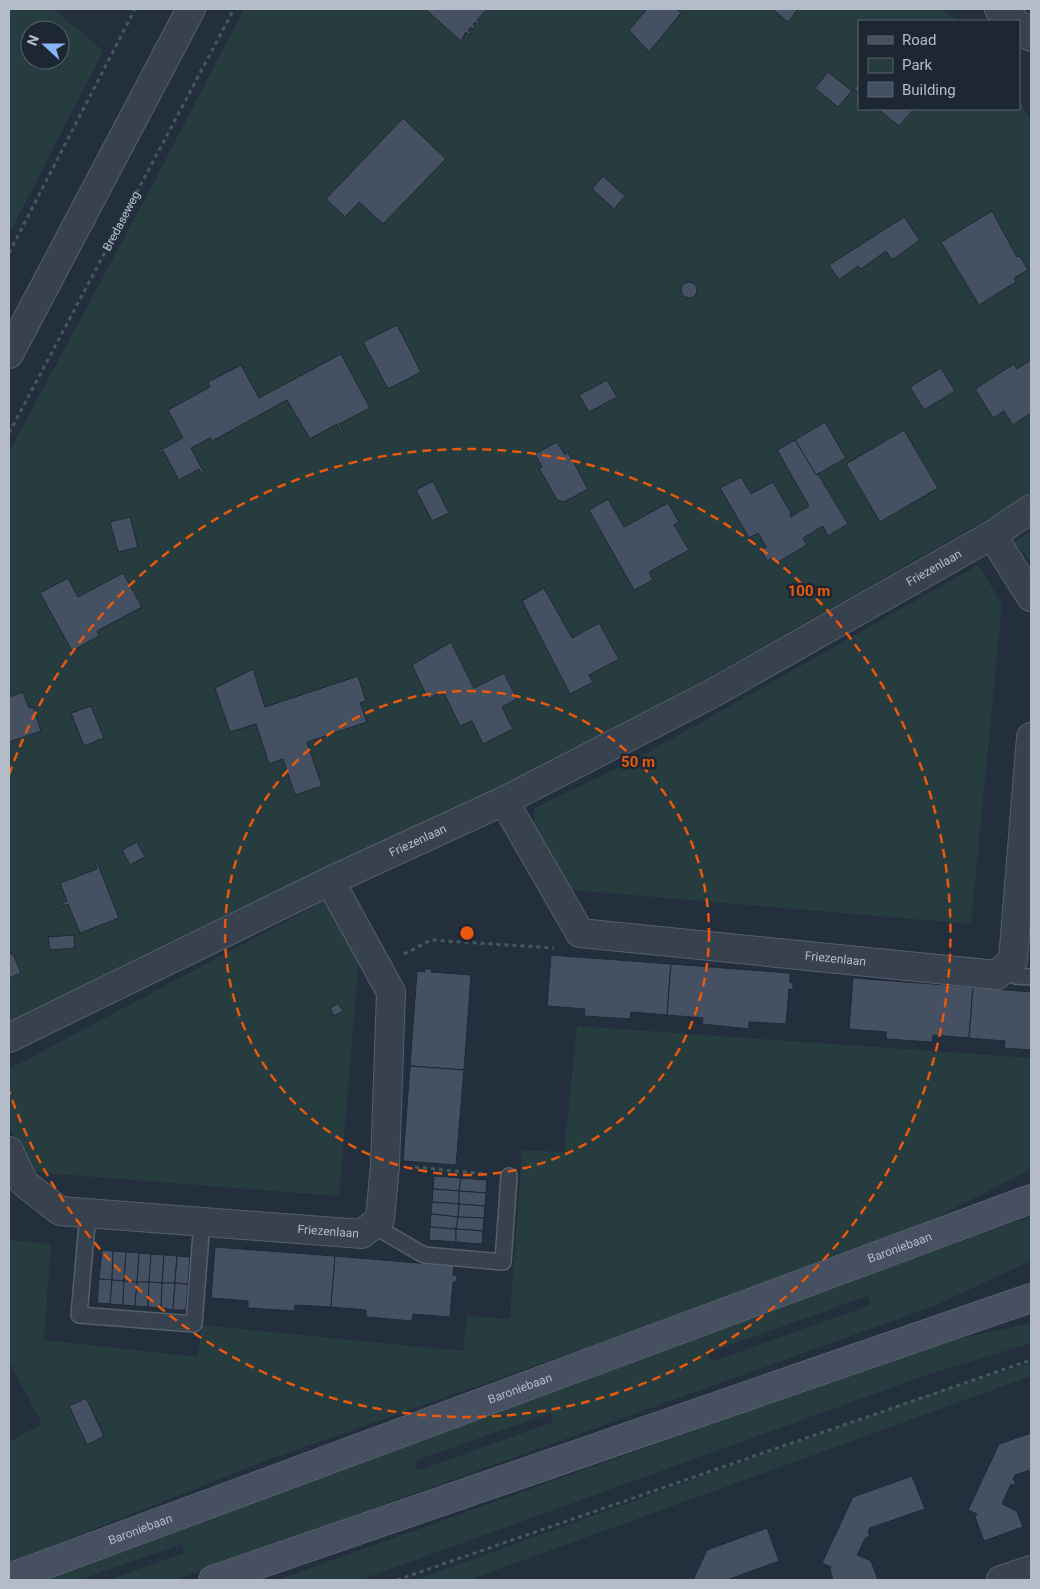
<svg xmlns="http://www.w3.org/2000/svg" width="1040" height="1589" viewBox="0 0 1040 1589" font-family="Roboto,sans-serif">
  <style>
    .green { fill: #263c3f; fill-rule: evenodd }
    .building { fill: #455162; stroke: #1f2835 }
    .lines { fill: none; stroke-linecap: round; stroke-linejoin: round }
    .service-casing { stroke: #565f6c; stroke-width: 18 }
    .minor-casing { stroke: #565f6c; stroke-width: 30 }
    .tertiary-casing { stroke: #565f6c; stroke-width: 30 }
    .secondary-casing { stroke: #565f6c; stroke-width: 30 }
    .path { stroke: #44595c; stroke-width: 3; stroke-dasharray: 4 4; stroke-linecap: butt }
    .service { stroke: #38414e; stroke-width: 15 }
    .minor { stroke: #38414e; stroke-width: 28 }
    .tertiary { stroke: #38414e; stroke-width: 28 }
    .secondary { stroke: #465061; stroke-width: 28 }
    .ring { fill: none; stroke: #e8590c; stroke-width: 2.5; stroke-dasharray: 9 6 }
    .labels { text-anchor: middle; stroke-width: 5; stroke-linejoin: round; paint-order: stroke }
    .street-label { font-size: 12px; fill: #b4bcc9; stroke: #1d2633 }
    .centre { fill: #e8590c; stroke: #1d2633; stroke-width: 2.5 }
    .ring-label { font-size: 15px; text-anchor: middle; font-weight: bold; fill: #e8590c; stroke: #1d2633; stroke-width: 5; stroke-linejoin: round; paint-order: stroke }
  </style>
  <rect width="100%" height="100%" fill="#242f3e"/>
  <!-- green -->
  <g class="green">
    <path d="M9 9H54L103 51 9 235ZM30 30H60V60H30Z"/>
    <polygon points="244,9 943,9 958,21 859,21 859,109 1019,109 1019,99 1031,122 1031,494 648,712 485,796 9,1033 9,452 152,186"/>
    <polygon points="1031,531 1031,563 1014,542"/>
    <polygon points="978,565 1002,604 971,924 572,890 532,834 535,808 640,757"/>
    <polygon points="332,897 359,958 339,1196 31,1172 9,1127 9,1069"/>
    <polygon points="577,1026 1031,1058 1031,1169 894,1239 262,1462 9,1563 9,1442 42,1424 9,1361 9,1235 11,1240 51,1244 44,1340 198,1357 202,1325 463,1351 467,1316 510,1319 522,1150 564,1152"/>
    <path d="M1031 1216V1261L934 1306 175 1580H108L184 1553 182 1544 79 1580H22ZM868 1296 870 1305 711 1362 708 1353ZM550 1413 553 1422 417 1471 415 1461Z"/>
    <polygon points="1031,1323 1031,1343 924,1376 360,1580 277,1580 931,1345"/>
    <polygon points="1031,1363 1031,1376 469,1580 415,1580 930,1394"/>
  </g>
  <!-- building -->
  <g class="building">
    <polygon points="425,9 487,9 477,20 480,22 478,24 475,22 473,25 475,27 473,30 471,27 468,30 471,32 468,35 466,32 461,41"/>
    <polygon points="647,9 676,9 681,13 649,52 629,30"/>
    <polygon points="772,9 798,9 788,22"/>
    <polygon points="828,72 852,91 838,107 815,88"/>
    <polygon points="859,83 859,93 854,89"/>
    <polygon points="878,109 914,109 899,126"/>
    <polygon points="403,118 446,159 383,224 359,202 345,217 326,199"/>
    <polygon points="603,176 625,196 614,209 592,189"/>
    <polygon points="992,211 1017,257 1020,256 1028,270 1014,278 1016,282 979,305 941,242"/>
    <polygon points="904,217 920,240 892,260 886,251 861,269 858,266 839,280 829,265"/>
    <circle cx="689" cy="290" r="8"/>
    <polygon points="397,325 421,372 388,389 363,342"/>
    <polygon points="341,354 370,408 339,424 344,432 342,433 337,424 310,439 287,400 212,441 210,438 191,448 204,473 202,474 199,469 179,480 163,451 158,454 157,452 183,438 168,410 210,387 208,382 241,365 259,398"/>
    <polygon points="1031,360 1031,413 1013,425 1004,411 993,418 975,389 1014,364 1017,369"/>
    <polygon points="941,368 955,391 924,410 910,387"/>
    <polygon points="607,380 617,397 589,412 579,395"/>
    <polygon points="825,422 846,458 816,475 795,440"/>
    <polygon points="904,430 938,488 880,522 846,464"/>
    <polygon points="795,440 816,475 818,474 848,524 828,536 823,526 803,538 807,545 775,564 772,558 767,561 761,550 766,547 758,533 749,538 720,488 741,477 751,494 773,482 791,513 790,517 809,506 777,450"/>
    <polygon points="557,442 565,455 568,452 588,489 564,502 557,500 539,468 542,467 535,454"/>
    <polygon points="433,481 449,513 432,521 416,490"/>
    <polygon points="608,499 624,527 668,503 679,522 674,525 689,550 649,572 653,580 634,590 589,510"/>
    <polygon points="130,517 138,547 118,552 110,522"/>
    <polygon points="123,573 142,607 97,631 99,636 72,651 40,593 68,578 78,597"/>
    <polygon points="544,588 572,638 599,623 619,659 589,675 593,682 570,694 522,601"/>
    <polygon points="451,642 474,688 504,673 517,699 502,707 513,729 483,744 472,721 460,726 443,691 428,699 412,665"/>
    <polygon points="253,669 265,707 358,676 366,701 360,703 367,722 307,742 322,786 295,795 283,759 269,764 256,724 230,732 215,688"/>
    <polygon points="23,692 29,708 33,707 41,731 9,742 9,697"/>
    <polygon points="91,706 104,738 84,746 71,713"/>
    <polygon points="137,842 145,857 130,865 122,850"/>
    <polygon points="97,862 119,918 80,933 68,904 62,906 61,904 67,901 60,883 97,869 95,863"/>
    <polygon points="74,935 75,948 50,950 48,937"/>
    <polygon points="9,954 13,954 21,973 9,978"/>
    <polygon points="551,955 671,964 667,1015 631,1012 630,1019 584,1016 585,1009 547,1006"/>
    <polygon points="671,964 790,973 790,982 793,983 793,990 789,989 786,1024 749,1022 749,1029 702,1024 703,1018 667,1015"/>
    <polygon points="425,969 432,969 431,972 471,975 464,1070 410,1066 417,971 425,972"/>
    <polygon points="853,978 973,987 969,1038 933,1035 932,1042 886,1039 886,1032 849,1029"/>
    <polygon points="973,987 1031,992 1031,1050 1004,1048 1005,1041 969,1038"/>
    <polygon points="338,1003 343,1011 334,1016 330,1008"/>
    <polygon points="410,1066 464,1070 456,1165 403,1161"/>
    <polygon points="434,1176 461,1178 459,1191 433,1189"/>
    <polygon points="461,1178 487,1180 486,1193 459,1191"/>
    <polygon points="433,1189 459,1191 459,1204 432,1202"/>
    <polygon points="459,1191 486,1193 485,1206 459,1204"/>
    <polygon points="432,1202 459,1204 458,1217 431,1214"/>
    <polygon points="459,1204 485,1206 484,1218 458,1217"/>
    <polygon points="431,1214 458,1217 456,1229 430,1227"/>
    <polygon points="458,1217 484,1218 483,1231 456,1229"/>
    <polygon points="430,1227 456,1229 456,1242 429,1240"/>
    <polygon points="456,1229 483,1231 482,1244 456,1242"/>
    <polygon points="215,1247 335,1256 331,1307 295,1305 294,1311 248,1308 248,1301 211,1298"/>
    <polygon points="102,1250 113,1251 112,1280 99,1279"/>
    <polygon points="113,1251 126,1252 124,1281 112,1280"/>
    <polygon points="126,1252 139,1253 137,1282 124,1281"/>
    <polygon points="139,1253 151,1254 149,1282 137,1282"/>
    <polygon points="151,1254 164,1255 162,1283 149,1282"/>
    <polygon points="164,1255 177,1256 175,1283 162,1283"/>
    <polygon points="177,1256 190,1257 188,1284 175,1283"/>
    <polygon points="335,1256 454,1266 453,1275 457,1276 456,1282 453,1282 450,1317 413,1314 412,1321 366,1317 366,1310 331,1307"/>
    <polygon points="99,1279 112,1280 110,1304 97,1303"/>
    <polygon points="112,1280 124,1281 123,1305 110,1304"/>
    <polygon points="124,1281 137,1282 135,1306 123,1305"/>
    <polygon points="137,1282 149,1282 148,1307 135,1306"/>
    <polygon points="149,1282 162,1283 161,1308 148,1307"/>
    <polygon points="162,1283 175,1283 173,1310 161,1308"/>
    <polygon points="175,1283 188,1284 186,1310 173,1310"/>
    <polygon points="86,1398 104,1436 87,1445 69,1406"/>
    <polygon points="1031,1433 1031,1470 1015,1475 1013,1480 1016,1481 1013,1486 1011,1484 1002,1504 1017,1511 1023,1527 984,1541 975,1517 977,1514 968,1510 999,1444"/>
    <polygon points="912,1476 925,1509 870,1528 868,1533 870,1533 868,1538 866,1537 857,1555 871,1561 878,1580 833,1580 830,1570 831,1567 822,1563 853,1497"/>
    <polygon points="767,1528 779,1561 727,1580 693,1580 707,1550"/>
  </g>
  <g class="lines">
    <!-- service casing -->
    <g class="service-casing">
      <g id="service">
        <polyline points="1006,967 1015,976 1031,977"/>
        <polyline points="88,1213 79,1315 194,1324 202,1222"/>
        <polyline points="374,1226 424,1255 503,1262 509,1176"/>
      </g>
    </g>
    <!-- minor casing -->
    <g class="minor-casing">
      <g id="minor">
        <polyline points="992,535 1031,597"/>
        <path id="s2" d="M504 801 580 933 997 975 1013 960 1031 737"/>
        <path id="s3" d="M9 1038 330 881 504 801 713 693 992 535 1031 509"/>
        <path id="s4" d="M9 1151 24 1183 60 1211 362 1234 380 1219 385 1165 391 992 330 881"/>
        <polyline points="1001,1580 1031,1570"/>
      </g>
    </g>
    <!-- tertiary casing -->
    <g class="tertiary-casing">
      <g id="tertiary">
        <polyline points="999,9 1014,21"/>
        <polyline points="1019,25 1031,37"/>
        <polyline points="9,354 191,9"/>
      </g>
    </g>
    <!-- secondary casing -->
    <g class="secondary-casing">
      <g id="secondary">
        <path id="s5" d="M9 1578 1031 1199"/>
        <polyline points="213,1580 1031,1298"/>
      </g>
    </g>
    <!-- path -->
    <g class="path">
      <polyline points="9,253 135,9"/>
      <path id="s1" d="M9 433 234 9"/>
      <polyline points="404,954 431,940 554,948"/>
      <polyline points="415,1167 486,1174"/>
      <polyline points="397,1580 1031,1360"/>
    </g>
    <!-- service -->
    <use href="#service" class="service"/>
    <!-- minor -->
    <use href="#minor" class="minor"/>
    <!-- tertiary -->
    <use href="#tertiary" class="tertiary"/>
    <!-- secondary -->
    <use href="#secondary" class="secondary"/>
  </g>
  <!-- distance rings -->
  <g class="ring">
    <circle cx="467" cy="933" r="242"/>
    <path d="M9 775A484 484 0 1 1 9 1091"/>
  </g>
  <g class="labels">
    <!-- street labels -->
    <g class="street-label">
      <text dy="4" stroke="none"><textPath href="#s1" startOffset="240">Bredaseweg</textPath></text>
      <text dy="4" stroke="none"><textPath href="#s3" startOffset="1038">Friezenlaan</textPath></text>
      <text dy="4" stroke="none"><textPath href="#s3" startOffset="454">Friezenlaan</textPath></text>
      <text dy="4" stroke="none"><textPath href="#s2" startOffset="409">Friezenlaan</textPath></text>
      <text dy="4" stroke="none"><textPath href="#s4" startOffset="350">Friezenlaan</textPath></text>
      <text dy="4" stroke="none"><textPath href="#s5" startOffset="950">Baroniebaan</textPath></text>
      <text dy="4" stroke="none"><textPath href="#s5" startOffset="545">Baroniebaan</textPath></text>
      <text dy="4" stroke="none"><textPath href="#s5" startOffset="140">Baroniebaan</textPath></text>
    </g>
  </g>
  <circle cx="467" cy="933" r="8" class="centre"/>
  <g class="ring-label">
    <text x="809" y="596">100 m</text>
    <text x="638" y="767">50 m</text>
  </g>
  <!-- border -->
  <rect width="1040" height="1589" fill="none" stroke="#b4bcc9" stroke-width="20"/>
  <!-- legend -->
  <rect x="858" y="20" width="162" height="90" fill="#1d2633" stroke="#59626f"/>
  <rect x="868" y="36" width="25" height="8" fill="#465061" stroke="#59626f"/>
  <text x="902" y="45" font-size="15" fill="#b4bcc9">Road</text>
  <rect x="868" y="58" width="25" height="15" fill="#263c3f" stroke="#59626f"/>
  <text x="902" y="70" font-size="15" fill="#b4bcc9">Park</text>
  <rect x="868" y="82" width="25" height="15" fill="#455162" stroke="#59626f"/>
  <text x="902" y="95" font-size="15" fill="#b4bcc9">Building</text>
  <!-- north arrow -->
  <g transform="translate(45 45) rotate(291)"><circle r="24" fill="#1d2633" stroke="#59626f"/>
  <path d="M0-4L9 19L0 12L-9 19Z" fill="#8ab4f8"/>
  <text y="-8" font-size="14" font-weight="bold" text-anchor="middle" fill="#b4bcc9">N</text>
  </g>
</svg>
